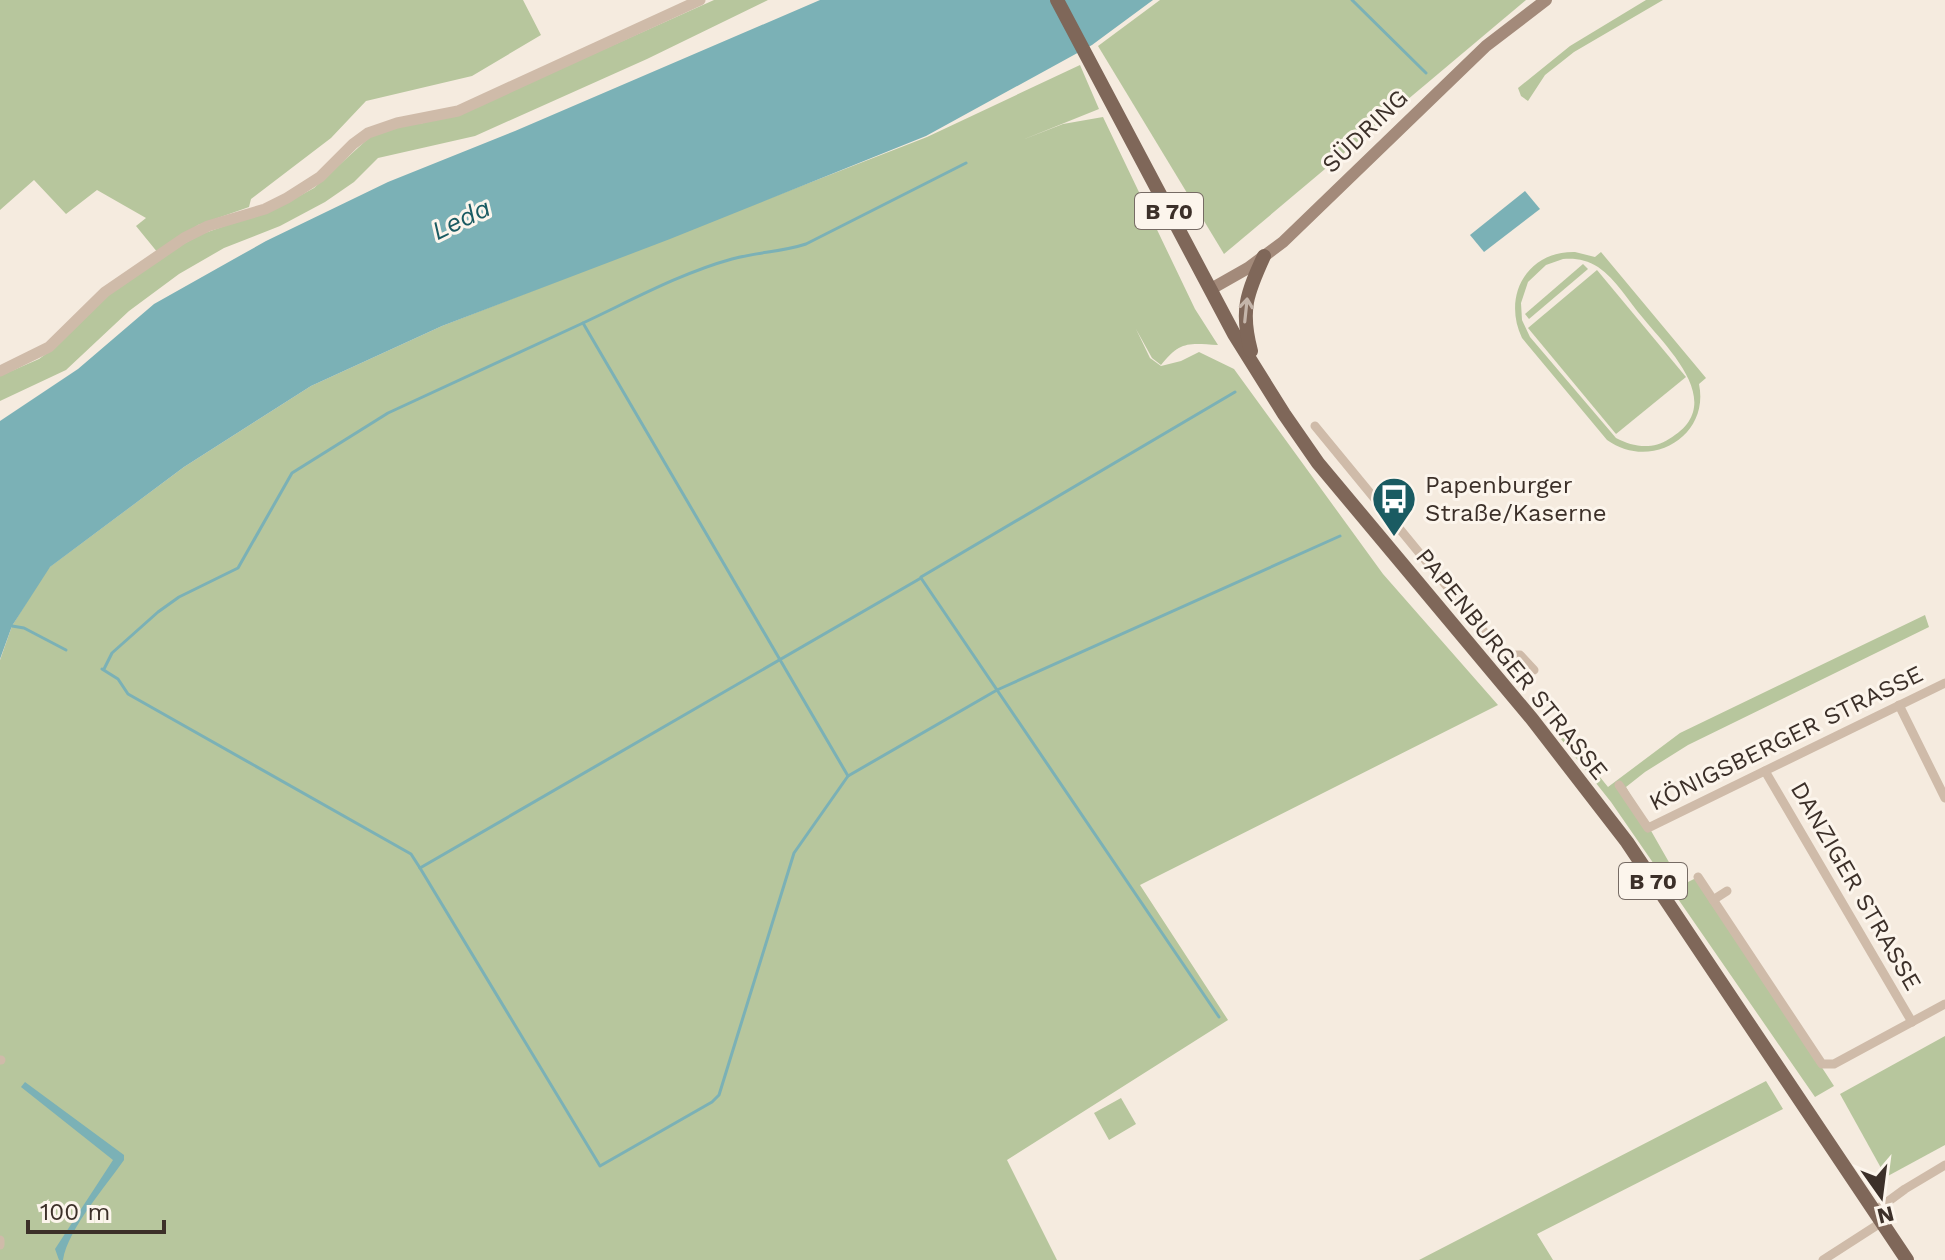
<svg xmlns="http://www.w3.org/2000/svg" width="1945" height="1260" viewBox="0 0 1945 1260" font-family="'Work Sans',sans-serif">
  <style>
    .green { fill: #b7c69d; fill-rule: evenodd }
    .water { fill: #7bb1b6 }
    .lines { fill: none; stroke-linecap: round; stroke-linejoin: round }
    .stream { stroke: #7bb1b6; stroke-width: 3 }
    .minor { stroke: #cfbba9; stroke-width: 9 }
    .tertiary { stroke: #cfbba9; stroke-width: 11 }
    .secondary { stroke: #a38a7a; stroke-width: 12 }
    .primary { stroke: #7f6759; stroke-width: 14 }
    .oneway { stroke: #c4b5aa }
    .labels { text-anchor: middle; stroke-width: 6; stroke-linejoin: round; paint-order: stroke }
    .shield { fill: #fcf5ec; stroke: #766b64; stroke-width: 2 }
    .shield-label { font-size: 22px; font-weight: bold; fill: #3c3029 }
    .street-label { font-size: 24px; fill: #3c3029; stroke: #fcf5ec }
    .poi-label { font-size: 24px; fill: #3c3029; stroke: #fcf5ec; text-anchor: start }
    .water-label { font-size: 26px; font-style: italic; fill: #1a5b62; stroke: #fcf5ec }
  </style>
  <rect width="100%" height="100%" fill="#f5ebdf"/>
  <!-- green -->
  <g class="green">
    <polygon points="0,0 523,0 541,35 472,76 366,101 331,138 251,199 249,207 198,225 158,253 136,226 146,218 97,190 66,214 34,180 0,210"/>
    <polygon points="714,0 768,0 647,59 475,136 378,158 354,182 325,202 280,226 224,248 179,274 129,311 66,370 0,401 0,376 39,359 57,346 110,292 167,253 202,234 279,207 314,188 371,136 389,128 423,123 560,69"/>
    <polygon points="1160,0 1526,0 1224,254 1098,46"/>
    <polygon points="1646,0 1663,0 1574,52 1545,75 1528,101 1521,96 1518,88 1570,46"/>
    <path d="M1080 65 1099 109 1022 140 1063 124 1103 117 1195 309 1218 345C1188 343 1180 341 1161 365L1152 358 1136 329 1150 358 1161 366 1181 361 1199 352 1234 369 1383 574 1498 705 1140 885 1228 1020 1007 1160 1057 1260H0V660L12 626 47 569 184 467 311 386 442 326 927 137Z"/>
    <path d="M1575 252 1595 257 1601 252 1706 378 1699 384C1710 437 1650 471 1607 440L1522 338C1502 296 1527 251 1575 252ZM1563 259C1576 258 1587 260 1598 267 1616 279 1629 302 1643 318 1669 350 1728 405 1669 439 1652 450 1633 447 1616 438L1530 337 1522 320 1521 303 1528 282 1546 265Z"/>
    <polygon points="1583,264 1588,269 1529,319 1525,314"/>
    <polygon points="1597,270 1686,377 1616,434 1528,328"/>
    <polygon points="1925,615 1929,627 1688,745 1645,772 1626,787 1682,885 1698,877 1834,1086 1815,1097 1611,802 1561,739 1567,736 1608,787 1680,733"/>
    <polygon points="1945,1036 1945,1145 1886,1177 1840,1094"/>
    <polygon points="1766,1081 1783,1109 1537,1234 1553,1260 1419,1260"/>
    <polygon points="1121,1098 1136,1124 1109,1140 1094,1113"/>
  </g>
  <!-- water -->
  <g class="water">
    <polygon points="820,0 1153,0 1092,45 926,136 670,239 442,326 311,386 184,467 50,567 12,626 0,659 0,421 78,369 154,304 266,241 388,182 515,131"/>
    <polygon points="1525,191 1540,209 1484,252 1470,235"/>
    <path d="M25 1082 124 1155V1160C106 1186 68 1229 63 1260H59L55 1249 113 1160 21 1087Z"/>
  </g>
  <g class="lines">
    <!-- stream -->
    <g class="stream">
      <polyline points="1352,0 1426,73"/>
      <polyline points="921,577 1235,392"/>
      <polyline points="12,626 24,628 66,650"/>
      <polyline points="102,669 118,679 128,694 411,854 420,868 921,578 1219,1017"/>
      <polyline points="104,669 112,653 158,612 179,597 238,568 292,473 388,413 583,323"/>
      <path d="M848 776 583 323C632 300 681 273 732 259 757 252 782 252 806 244L966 163"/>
      <polyline points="420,868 600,1166 712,1102 719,1095 794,853 848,776 997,690 1340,536"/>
    </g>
    <!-- minor -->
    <g class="minor">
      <polyline points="1315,426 1500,651 1506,655 1520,655 1534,670"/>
      <polyline points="1899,705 1945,798"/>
      <polyline points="1765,771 1912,1022"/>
      <polyline points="1619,785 1648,828 1945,683"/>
      <polyline points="1698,877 1822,1064 1834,1064 1945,1004"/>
      <polyline points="1713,900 1727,891"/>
      <polyline points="0,1060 1,1060"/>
      <polyline points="1875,1211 1905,1189 1945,1165"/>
      <polyline points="0,1240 0,1245"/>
      <polyline points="1823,1260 1882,1222"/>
    </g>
    <!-- tertiary -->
    <polyline class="tertiary" points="0,371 49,347 105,292 184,238 208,226 265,209 287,198 320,177 353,144 368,133 397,123 458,111 700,0"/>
    <!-- secondary -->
    <polyline class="secondary" points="1211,289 1248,268 1283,242 1486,46 1546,0"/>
    <!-- primary -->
    <g class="primary">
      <polyline points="1057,0 1234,334 1284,414 1318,463 1532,719 1627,842 1907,1260"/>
      <path d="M1251 351C1240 310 1247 293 1264 256"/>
    </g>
  </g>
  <!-- one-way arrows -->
  <defs><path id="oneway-shaft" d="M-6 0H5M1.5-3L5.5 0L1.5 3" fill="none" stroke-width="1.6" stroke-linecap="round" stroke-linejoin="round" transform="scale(2)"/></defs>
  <use class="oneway" href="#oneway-shaft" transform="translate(1246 310) rotate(-84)"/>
  <!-- icons -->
  <defs>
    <g id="bus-pin" transform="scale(2.3)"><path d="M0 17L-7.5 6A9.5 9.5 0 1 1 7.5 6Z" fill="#1a5b62" stroke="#fcf5ec"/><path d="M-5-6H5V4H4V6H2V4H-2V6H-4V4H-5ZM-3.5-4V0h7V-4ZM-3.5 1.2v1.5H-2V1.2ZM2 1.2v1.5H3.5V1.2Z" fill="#fff"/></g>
  </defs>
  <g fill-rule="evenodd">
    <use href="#bus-pin" x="1394" y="499"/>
  </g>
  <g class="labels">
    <!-- shield labels -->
    <g class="shield">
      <rect x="1135" y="193" width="68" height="36" rx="6"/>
      <rect x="1619" y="863" width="68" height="36" rx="6"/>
    </g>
    <g class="shield-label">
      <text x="1169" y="219">B 70</text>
      <text x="1653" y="889">B 70</text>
    </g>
    <!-- street labels -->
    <g class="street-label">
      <text transform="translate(1365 131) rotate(-44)" y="8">SÜDRING</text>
      <text transform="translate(1512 664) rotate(51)" y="8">PAPENBURGER STRASSE</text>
      <text transform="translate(1786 738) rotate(-26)" y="8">KÖNIGSBERGER STRASSE</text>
      <text transform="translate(1856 886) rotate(60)" y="8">DANZIGER STRASSE</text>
    </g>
    <!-- poi labels -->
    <g class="poi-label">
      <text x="1425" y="493">Papenburger<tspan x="1425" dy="28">Straße/Kaserne</tspan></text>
    </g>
    <!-- water labels -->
    <g class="water-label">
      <text transform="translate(461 219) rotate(-26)" y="9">Leda</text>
    </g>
  </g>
  <!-- north arrow -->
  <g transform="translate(1881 1196) rotate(166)" stroke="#fcf5ec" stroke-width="6" paint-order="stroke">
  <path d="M0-6L14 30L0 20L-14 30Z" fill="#3c3029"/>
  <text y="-12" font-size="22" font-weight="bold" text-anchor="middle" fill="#3c3029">N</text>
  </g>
  <!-- scale -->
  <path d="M28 1220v12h136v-12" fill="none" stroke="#3c3029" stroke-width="4"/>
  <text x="40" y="1220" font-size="24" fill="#3c3029" stroke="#fcf5ec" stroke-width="6" paint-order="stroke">100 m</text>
</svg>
